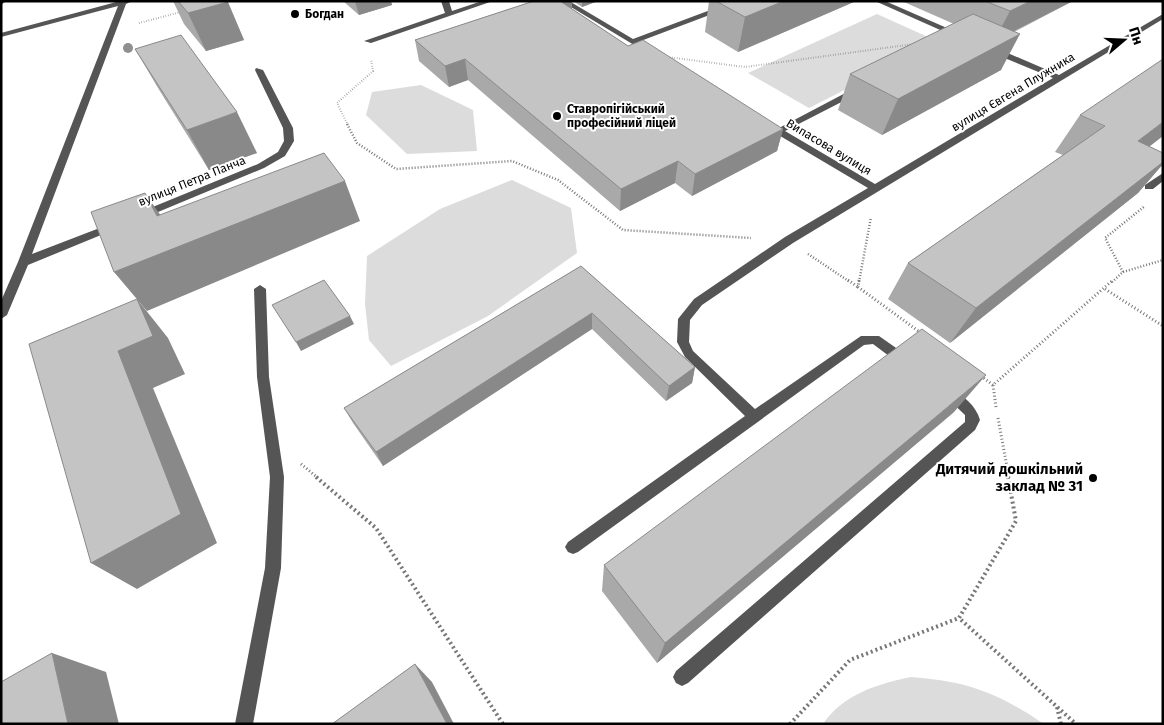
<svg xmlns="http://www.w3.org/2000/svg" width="1164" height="725" viewBox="0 0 1164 725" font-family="'Fira Sans',sans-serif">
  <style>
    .green { fill: #dcdcdc }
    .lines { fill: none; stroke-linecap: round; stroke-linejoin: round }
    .path-far3 { stroke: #777; stroke-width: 2; stroke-dasharray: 0.5 2; stroke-linecap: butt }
    .path-far2 { stroke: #777; stroke-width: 2.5; stroke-dasharray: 1 2; stroke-linecap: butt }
    .path-far1 { stroke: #777; stroke-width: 3; stroke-dasharray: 1 2.5; stroke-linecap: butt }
    .path { stroke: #777; stroke-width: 4; stroke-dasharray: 2 3; stroke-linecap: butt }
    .minor { fill: #555; fill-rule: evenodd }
    .tree { fill: #8f8f8f }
    .wall { fill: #a9a9a9 }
    .shaded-wall { fill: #898989 }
    .building { fill: #c4c4c4; stroke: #898989 }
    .poi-dot { fill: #000; stroke: #fff; stroke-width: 2 }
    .labels { text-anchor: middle; stroke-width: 4; stroke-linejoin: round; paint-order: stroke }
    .far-poi-label { font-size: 12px; font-weight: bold; fill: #000; stroke: #fff; text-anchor: start }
    .far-street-label { font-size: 12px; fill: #000; stroke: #fff }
    .poi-label { font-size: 15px; font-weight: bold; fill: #000; stroke: #fff; text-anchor: end }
  </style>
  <rect width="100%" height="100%" fill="#fff"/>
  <!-- green -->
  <g class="green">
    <polygon points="877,14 939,42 809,108 748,73"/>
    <polygon points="421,85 473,110 477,151 407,154 366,115 372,92"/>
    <polygon points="512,180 571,208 577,253 488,316 391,366 369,340 365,304 367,256 440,209"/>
    <path d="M911 677C967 681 998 693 1044 724H823C843 694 878 684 911 677Z"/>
  </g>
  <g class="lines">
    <!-- path-far3 -->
    <g class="path-far3">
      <polyline points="139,23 181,12"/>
      <polyline points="667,57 745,67 914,44"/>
      <polyline points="348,125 337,103 373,71 371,59"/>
    </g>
    <!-- path-far2 -->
    <g class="path-far2">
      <polyline points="347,124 357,143 396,169 512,161 558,180 623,230 751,238"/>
      <polyline points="808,254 850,282"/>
      <polyline points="1123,272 1105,238 1145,206"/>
      <polyline points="859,282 871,217"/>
      <polyline points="1112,282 1123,272 1163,260"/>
    </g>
    <!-- path-far1 -->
    <g class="path-far1">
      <polyline points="848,280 858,287"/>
      <polyline points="859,280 858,287 921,333"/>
      <polyline points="1105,289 1163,326"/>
      <polyline points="981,376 993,385"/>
      <polyline points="996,407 993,385 1113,280"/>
      <polyline points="998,418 1009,478"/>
      <polyline points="301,464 318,478"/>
    </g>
    <!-- path -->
    <g class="path">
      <polyline points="316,477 376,528 503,724"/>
      <polyline points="1008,477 1016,521 959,618 1076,724"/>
      <polyline points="1057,707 1061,724"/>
      <polyline points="790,724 850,660 959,618"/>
    </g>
    <!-- minor -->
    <g class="minor">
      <polygon points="1,1 6,1 1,5"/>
      <polygon points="120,1 132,1 126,4 32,254 110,224 114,222 119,226 118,228 28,265 7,315 1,319 1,301 18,262 118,6 1,37 1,33"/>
      <polygon points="441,1 449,1 452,11 482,1 493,1 371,43 364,41 445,13"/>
      <polygon points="561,1 569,1 633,39 721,6 728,8 638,42 652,50 652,54 649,54"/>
      <polygon points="875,1 885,1 963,35 956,37"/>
      <polygon points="1163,14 1163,19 793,243 702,305 690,320 689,342 693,351 755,409 861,336 879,336 909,357 911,361 909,365 901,365 873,344 864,345 578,552 573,554 568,552 565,547 568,542 745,416 685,357 677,342 678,319 694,299 785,237 868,188 765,127 765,123 771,123 779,128 853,89 859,89 859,93 785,131 875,184 1053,78 990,52 990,48 996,48 1059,75"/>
      <polygon points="256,68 263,70 293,128 294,141 285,156 264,168 146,217 138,217 138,213 258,164 278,152 284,141 283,128 255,70"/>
      <polygon points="1163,173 1163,181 1153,189 1145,189 1145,185"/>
      <polygon points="260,285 266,289 269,377 284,477 281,568 253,724 235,724 265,568 270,477 257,377 254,289"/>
      <path d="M949 389C963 394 976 406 980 420L975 430 688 683 682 686 676 683 673 677 676 671 965 422V415L943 394 944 390Z"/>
    </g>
  </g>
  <!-- trees -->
  <circle class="tree" cx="128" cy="48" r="5"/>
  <!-- wall -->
  <g class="wall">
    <polygon points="173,1 227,1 244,40 206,51 184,24"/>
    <polygon points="343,1 391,1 392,5 359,15"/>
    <polygon points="534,1 572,1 572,9 628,46 783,129 777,151 692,196 675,183 620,211 468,80 449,87 419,61 415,40"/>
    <polygon points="573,1 598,1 582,7"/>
    <polygon points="709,1 856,1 738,52 705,32"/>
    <polygon points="905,1 1073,1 1014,32 1001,70 882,135 838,110 850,74 954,24 904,2"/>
    <polygon points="135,49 257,153 209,170 158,88"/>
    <polygon points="1080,115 1163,153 1163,164 1138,193 950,343 888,299 908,263 1063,155 1055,152"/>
    <polygon points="581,266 695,367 692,383 666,401 592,329 383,466 353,423 344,408"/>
    <polygon points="954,412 657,663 602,591 604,565"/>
  </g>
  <!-- shaded-wall -->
  <g class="shaded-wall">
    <polygon points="355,1 391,1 392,5 359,15"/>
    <polygon points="552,1 572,1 572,10"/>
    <polygon points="582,1 598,1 582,7"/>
    <polygon points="784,1 856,1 738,52 745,17"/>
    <polygon points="1031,1 1073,1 994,41 1010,11"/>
    <polygon points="228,2 244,40 206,51 188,13"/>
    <polygon points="1020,34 1001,70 882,135 898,99"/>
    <polygon points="465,59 468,80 449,87 445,66"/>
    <polygon points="237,112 257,153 209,170 187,130"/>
    <polygon points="1163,122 1163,136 1109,178 1138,141"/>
    <polygon points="783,129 777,151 692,196 695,174"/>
    <polygon points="678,161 675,183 620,211 621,189"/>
    <polygon points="1163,162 1163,164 1138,193 950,343 976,308"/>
    <polygon points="345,181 360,221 147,311 114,272 157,216 145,193 173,233"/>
    <polygon points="137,299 168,338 185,374 153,388 217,543 137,589 91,563 118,351"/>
    <polygon points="592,313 592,329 383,466 376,452"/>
    <polygon points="350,316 354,324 301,351 296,342"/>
    <polygon points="695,367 692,383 666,401 669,386"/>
    <polygon points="986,375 954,412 657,663 665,643"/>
    <polygon points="52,653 106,672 119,724 68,724"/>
    <polygon points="415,664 432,682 454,724 447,724"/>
  </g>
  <!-- building -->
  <g class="building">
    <polygon points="178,1 227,1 228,2 188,13"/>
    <polygon points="534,1 560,1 628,46 643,40 783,129 695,174 678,161 621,189 465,59 445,66 415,40"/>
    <polygon points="716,1 784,1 745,17"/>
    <polygon points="985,1 1031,1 1010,11"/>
    <polygon points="973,14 1020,34 898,99 850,74"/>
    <polygon points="181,35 237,112 187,130 135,49"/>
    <polygon points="1163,59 1163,122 1138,141 1163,153 1163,162 976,308 908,263 1105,126 1080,115"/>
    <polygon points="324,153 345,181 114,272 91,212 145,193 157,216"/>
    <polygon points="581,266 695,367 669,386 592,313 376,452 344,408"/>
    <polygon points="324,280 350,316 296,342 272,305"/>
    <polygon points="137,299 153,336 118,351 181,514 91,563 29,344"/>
    <polygon points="922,329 986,375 665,643 604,565"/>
    <polygon points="52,653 68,724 1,724 1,682"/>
    <polygon points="415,664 447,724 332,724"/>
  </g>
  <!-- markers -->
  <g class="poi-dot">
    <circle cx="295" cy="14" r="5"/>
    <circle cx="557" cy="116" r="5"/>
    <circle cx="1093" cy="478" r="5"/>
  </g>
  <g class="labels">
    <!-- far-poi labels -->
    <g class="far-poi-label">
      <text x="305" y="18">Богдан</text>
      <text x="567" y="113">Ставропігійський<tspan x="567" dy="14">професійний ліцей</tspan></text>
    </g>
    <!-- far-street labels -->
    <g class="far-street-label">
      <text transform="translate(1013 92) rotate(-31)" y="4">вулиця Євгена Плужника</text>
      <text transform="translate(829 147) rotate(31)" y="4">Випасова вулиця</text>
      <text transform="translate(192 181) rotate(-22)" y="4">вулиця Петра Панча</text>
    </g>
    <!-- poi labels -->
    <g class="poi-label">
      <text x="1083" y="474">Дитячий дошкільний<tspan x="1083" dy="17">заклад № 31</tspan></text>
    </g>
  </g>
  <!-- border -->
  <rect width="1164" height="725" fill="none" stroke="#000000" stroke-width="5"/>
  <!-- north arrow -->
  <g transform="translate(1124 40) rotate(71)" stroke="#ffffff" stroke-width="4" paint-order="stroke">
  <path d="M0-4L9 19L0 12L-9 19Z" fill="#000000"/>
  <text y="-8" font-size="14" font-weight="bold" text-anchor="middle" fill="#000000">Пн</text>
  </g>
</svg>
